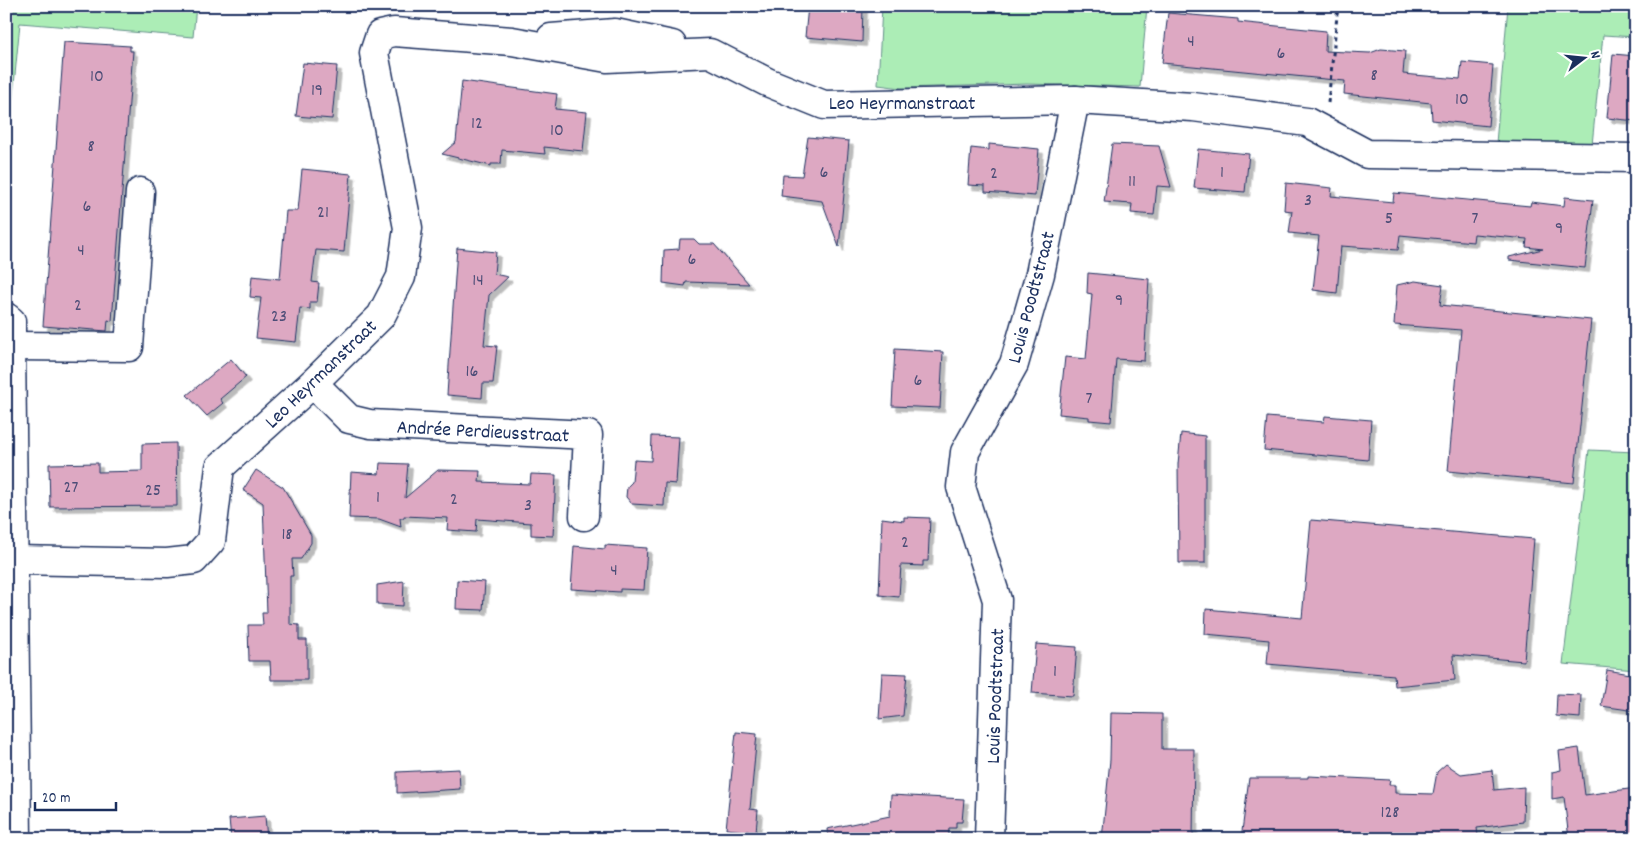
<svg xmlns="http://www.w3.org/2000/svg" width="1642" height="845" viewBox="0 0 1642 845" font-family="Dekko,sans-serif">
  <style>
    .green { fill: #acedb6; stroke: #648e8a }
    .building { fill: #dda8c2; stroke: #1b2f5e; filter: url(#shadow) }
    .lines { fill: none; stroke-linecap: round; stroke-linejoin: round }
    .minor-casing { stroke: #1b2f5e; stroke-width: 31 }
    .path { stroke: #1b2f5e; stroke-width: 3; stroke-dasharray: 4 4; stroke-linecap: butt }
    .minor { stroke: #fff; stroke-width: 28 }
    .labels { text-anchor: middle; stroke-width: 5; stroke-linejoin: round; paint-order: stroke }
    .number-label { font-size: 18px; fill: #4c4d77 }
    .street-label { font-size: 20px; fill: #1b2f5e; stroke: #fff }
  </style>
  <defs>
    <filter id="shadow"><feDropShadow dx="4.5" dy="4.5" stdDeviation="0" flood-color="#0004"/></filter>
  </defs>
  <rect width="100%" height="100%" fill="#fff"/>
  <filter id="ink" filterUnits="userSpaceOnUse"><feTurbulence type="fractalNoise" baseFrequency=".02" numOctaves="2"/><feDisplacementMap in="SourceGraphic" scale="10" xChannelSelector="R" yChannelSelector="G"/><feConvolveMatrix kernelMatrix="1 2 1 2 8 2 1 2 1" color-interpolation-filters="sRGB"/></filter>
  <g filter="url(#ink)">
    <!-- green -->
    <g class="green">
      <polygon points="6,6 196,6 193,37 20,23 6,168"/>
      <polygon points="882,6 1147,6 1140,87 1027,84 902,88 878,85"/>
      <polygon points="1508,6 1636,6 1636,37 1603,35 1592,145 1496,143"/>
      <polygon points="1589,450 1636,452 1636,670 1563,664"/>
    </g>
    <!-- building -->
    <g class="building">
      <polygon points="808,6 863,6 862,42 805,37"/>
      <polygon points="1168,13 1238,19 1238,22 1326,31 1325,51 1370,53 1381,49 1405,51 1403,74 1460,79 1462,62 1493,65 1488,126 1432,120 1431,103 1344,94 1345,81 1162,63"/>
      <polygon points="64,42 130,46 130,51 133,51 112,321 108,320 107,331 43,326"/>
      <polygon points="1613,54 1636,56 1636,121 1607,118"/>
      <polygon points="303,63 337,66 332,119 296,116"/>
      <polygon points="462,81 557,94 555,109 587,112 583,151 544,147 545,154 502,150 501,164 491,164 491,166 442,154 456,142"/>
      <polygon points="808,137 849,141 839,247 822,201 781,196 783,175 802,176"/>
      <polygon points="989,144 1039,149 1035,196 985,192 985,186 968,185 971,148 989,150"/>
      <polygon points="1112,144 1159,146 1171,187 1157,186 1154,215 1131,213 1132,204 1104,202"/>
      <polygon points="1198,149 1249,154 1245,192 1194,188"/>
      <polygon points="302,169 351,174 344,252 316,250 312,282 319,283 317,302 310,302 310,309 300,308 296,342 256,338 261,298 250,297 252,276 280,279 286,211 298,211"/>
      <polygon points="1286,183 1332,188 1331,196 1393,202 1394,193 1530,206 1531,202 1564,206 1565,197 1593,200 1585,268 1509,260 1509,257 1543,249 1526,247 1527,239 1474,234 1473,242 1400,235 1398,250 1341,246 1337,293 1313,290 1319,236 1289,233 1292,211 1284,210"/>
      <polygon points="680,239 694,239 699,244 714,244 749,284 686,282 685,286 663,283 664,250 679,249"/>
      <polygon points="457,248 496,252 494,274 508,277 489,295 484,345 497,346 493,383 483,383 482,398 447,395"/>
      <polygon points="1088,273 1149,279 1144,361 1116,359 1111,422 1089,420 1089,417 1059,414 1065,357 1086,359 1092,294 1087,293"/>
      <polygon points="1415,281 1443,285 1440,305 1591,320 1574,483 1448,471 1461,330 1394,325 1397,285"/>
      <polygon points="895,349 943,352 940,408 892,406"/>
      <polygon points="231,359 246,377 220,399 223,403 207,416 187,395"/>
      <polygon points="1325,416 1371,420 1368,460 1264,450 1267,417 1324,422"/>
      <polygon points="1181,433 1205,436 1205,563 1179,563 1178,464"/>
      <polygon points="652,436 679,437 676,484 665,483 664,506 632,504 626,497 627,487 632,482 634,460 651,461"/>
      <polygon points="176,443 177,506 50,507 49,464 98,463 98,472 142,471 142,444"/>
      <polygon points="380,463 408,464 405,498 438,470 480,471 479,482 530,484 531,474 556,475 553,536 531,535 531,523 477,519 476,532 447,530 448,518 404,516 404,518 400,518 401,527 379,519 349,518 351,472 379,474"/>
      <polygon points="256,470 283,487 311,535 311,543 301,559 292,559 293,576 290,576 290,624 299,625 299,640 307,640 307,680 271,680 270,661 249,661 248,625 263,625 262,613 267,613 263,503 243,490"/>
      <polygon points="904,517 930,518 928,561 923,561 923,566 901,565 899,597 879,595 882,518 904,521"/>
      <polygon points="1311,520 1534,539 1524,661 1453,655 1455,680 1395,686 1394,675 1267,664 1269,640 1205,634 1206,609 1302,618"/>
      <polygon points="605,545 647,548 644,590 620,589 620,592 571,589 574,546 605,549"/>
      <polygon points="457,580 485,582 483,610 456,609"/>
      <polygon points="404,581 403,606 377,604 377,585"/>
      <polygon points="1036,644 1077,647 1073,696 1032,693"/>
      <polygon points="1607,670 1636,675 1636,711 1601,706"/>
      <polygon points="882,673 907,674 903,716 879,719"/>
      <polygon points="1557,694 1581,695 1580,718 1556,716"/>
      <polygon points="1111,713 1162,714 1162,749 1194,749 1193,839 1102,839 1110,760"/>
      <polygon points="736,732 757,734 750,809 758,810 756,832 726,829"/>
      <polygon points="1579,748 1585,795 1636,788 1636,839 1569,839 1564,797 1552,799 1552,772 1561,770 1559,751"/>
      <polygon points="1446,764 1461,774 1492,770 1494,790 1524,787 1523,822 1477,828 1478,836 1457,839 1241,839 1249,778 1308,778 1308,776 1390,780 1389,785 1395,785 1395,793 1433,794 1437,772"/>
      <polygon points="459,769 460,789 397,793 397,772"/>
      <polygon points="891,795 964,799 962,822 956,822 956,828 949,828 948,839 828,839 827,829 890,816"/>
      <polygon points="265,816 267,839 231,839 229,819"/>
    </g>
    <g class="lines">
      <!-- minor casing -->
      <g class="minor-casing">
        <g id="minor">
          <polyline points="551,38 615,33 672,45"/>
          <polyline points="6,317 11,321 11,346 17,839"/>
          <polyline points="11,346 129,347 140,192"/>
          <polyline points="313,383 349,419 370,424 588,435 584,516"/>
          <polyline points="15,560 167,563 194,560 211,541 220,467 313,383 381,316 401,277 408,228 374,53 380,35 394,32 512,41 607,58 710,53 767,82 824,105 1075,100 1193,107 1307,122 1367,154 1636,158"/>
          <polyline points="989,839 997,600 961,487 965,452 1014,364 1040,274 1075,100"/>
        </g>
      </g>
      <!-- path -->
      <g class="path">
        <polyline points="1328,103 1338,6"/>
        <polyline points="6,281 7,291"/>
      </g>
      <!-- minor -->
      <use href="#minor" class="minor"/>
    </g>
  </g>
  <g class="labels">
    <!-- number labels -->
    <g class="number-label">
      <text x="1191" y="46">4</text>
      <text x="1281" y="58">6</text>
      <text x="1374" y="80">8</text>
      <text x="97" y="81">10</text>
      <text x="317" y="95">19</text>
      <text x="1462" y="104">10</text>
      <text x="477" y="128">12</text>
      <text x="557" y="135">10</text>
      <text x="91" y="151">8</text>
      <text x="824" y="177">6</text>
      <text x="1222" y="177">1</text>
      <text x="994" y="178">2</text>
      <text x="1132" y="186">11</text>
      <text x="1308" y="205">3</text>
      <text x="87" y="211">6</text>
      <text x="323" y="217">21</text>
      <text x="1389" y="223">5</text>
      <text x="1475" y="223">7</text>
      <text x="1559" y="233">9</text>
      <text x="81" y="255">4</text>
      <text x="692" y="264">6</text>
      <text x="478" y="285">14</text>
      <text x="1119" y="305">9</text>
      <text x="78" y="310">2</text>
      <text x="279" y="321">23</text>
      <text x="472" y="376">16</text>
      <text x="918" y="385">6</text>
      <text x="1089" y="403">7</text>
      <text x="71" y="492">27</text>
      <text x="153" y="495">25</text>
      <text x="378" y="502">1</text>
      <text x="454" y="504">2</text>
      <text x="528" y="510">3</text>
      <text x="287" y="539">18</text>
      <text x="905" y="547">2</text>
      <text x="614" y="575">4</text>
      <text x="1055" y="676">1</text>
      <text x="1390" y="817">128</text>
    </g>
    <!-- street labels -->
    <g class="street-label">
      <text x="902" y="109">Leo Heyrmanstraat</text>
      <text transform="translate(1030 297) rotate(-75)" y="7">Louis Poodtstraat</text>
      <text transform="translate(320 373) rotate(-44)" y="7">Leo Heyrmanstraat</text>
      <text transform="translate(483 430) rotate(3)" y="7">Andrée Perdieusstraat</text>
      <text transform="translate(994 696) rotate(-88)" y="7">Louis Poodtstraat</text>
    </g>
  </g>
  <!-- margin -->
  <rect width="1642" height="845" fill="none" stroke="#fff" stroke-width="25"/>
  <rect x="12" y="12" width="1617" height="820" fill="none" stroke="#1b2f5e" stroke-width="2" filter="url(#ink)"/>
  <!-- north arrow -->
  <g transform="translate(1584 58) rotate(74)" stroke="#ffffff" stroke-width="4" paint-order="stroke">
  <path d="M0-4L9 19L0 12L-9 19Z" fill="#1b2f5e"/>
  <text y="-8" font-size="14" font-weight="bold" text-anchor="middle" fill="#1b2f5e">N</text>
  </g>
  <!-- scale -->
  <path d="M35 802v8h81v-8" fill="none" stroke="#1b2f5e" stroke-width="2.5"/>
  <text x="42" y="802" font-size="15" fill="#1b2f5e" stroke="#ffffff" stroke-width="4" paint-order="stroke">20 m</text>
</svg>
